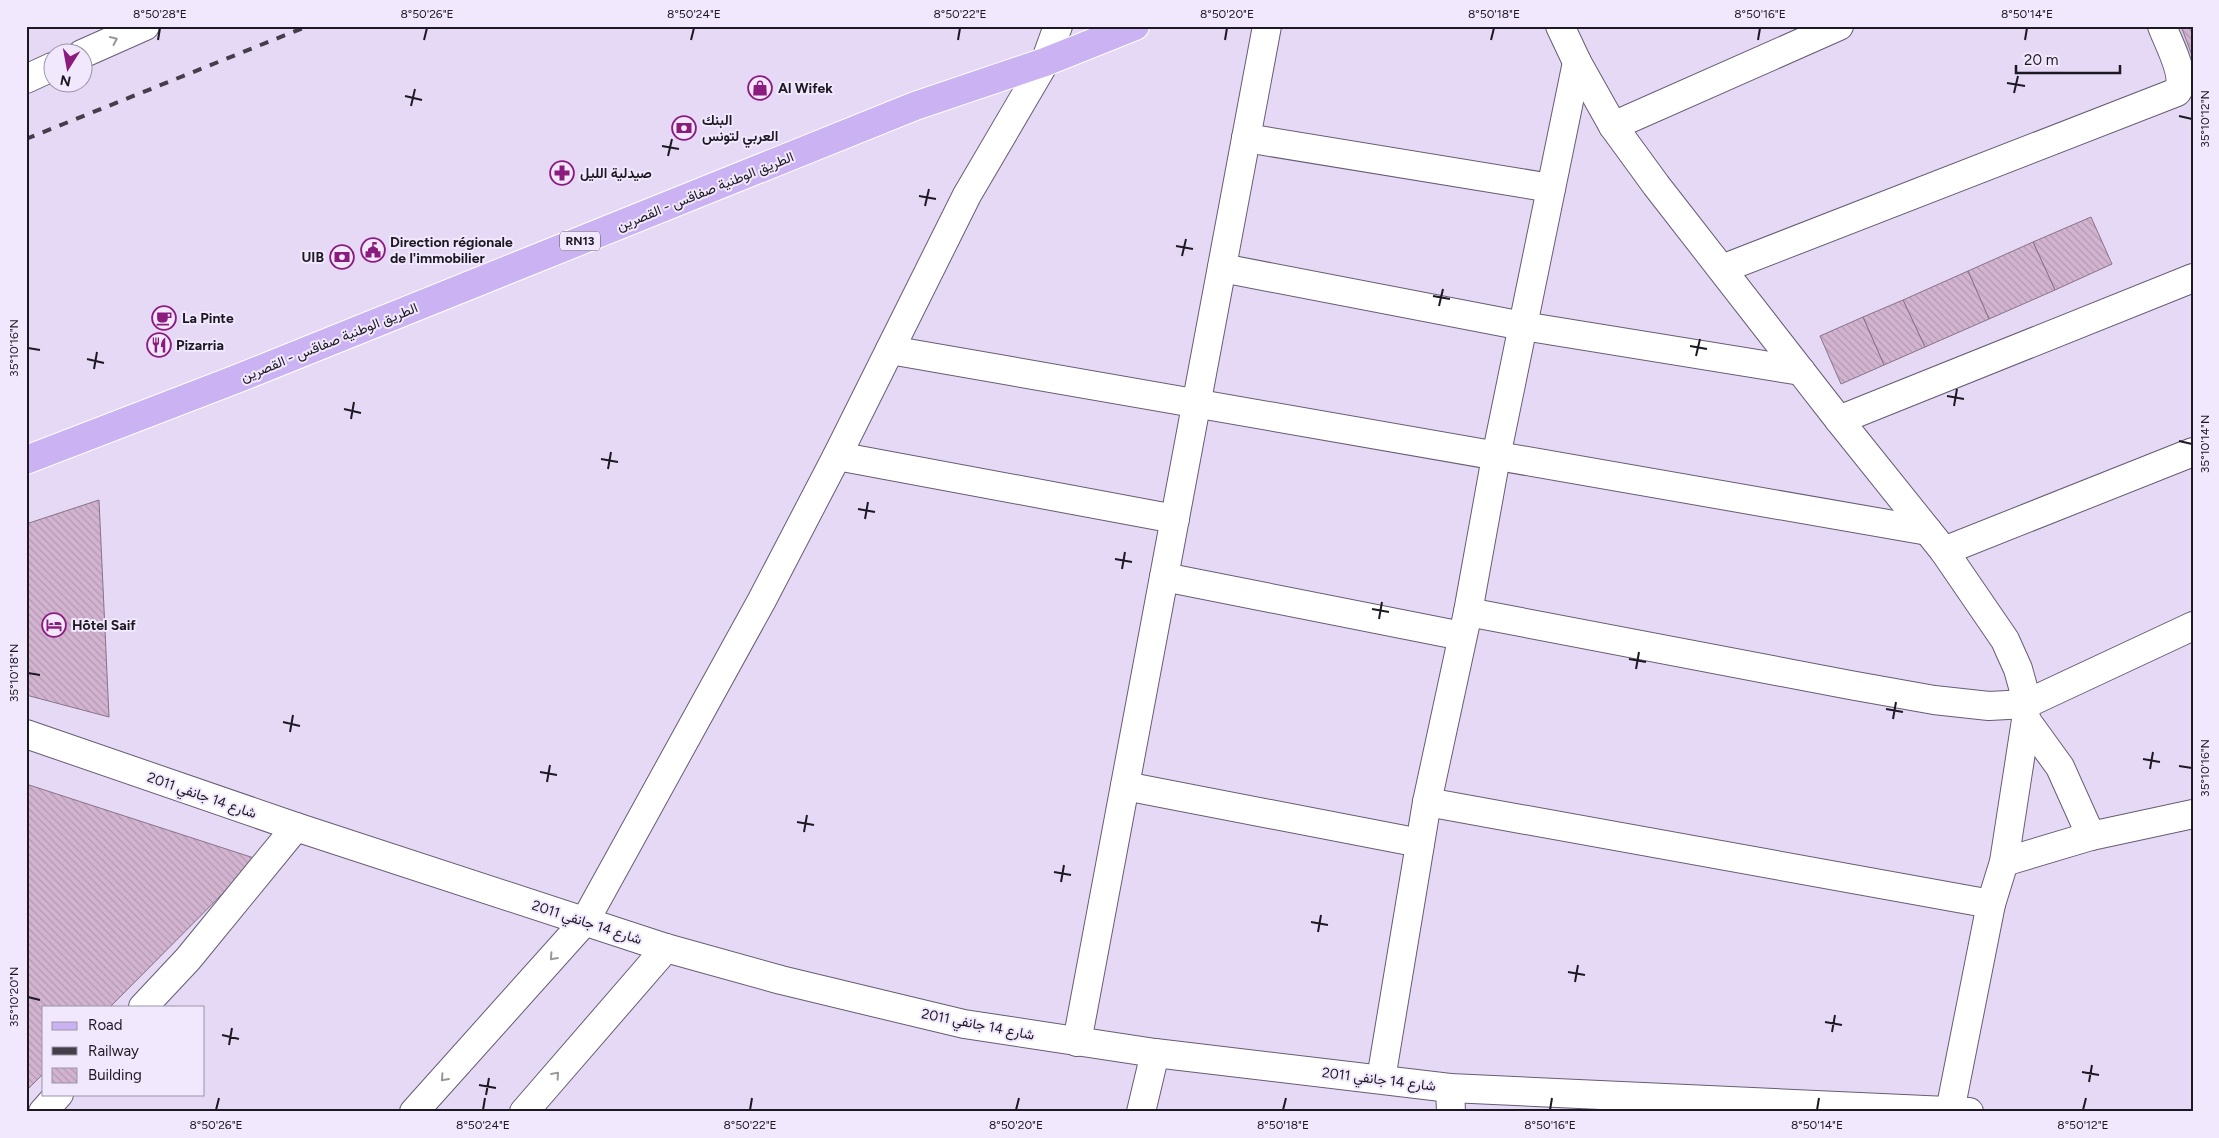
<svg xmlns="http://www.w3.org/2000/svg" width="2219" height="1138" viewBox="0 0 2219 1138" font-family="Figtree,Vazirmatn,sans-serif">
  <style>
    .built { fill: #d9cbed }
    .building { fill: url(#building-back-hatch); stroke: #887387 }
    .lines { fill: none; stroke-linecap: round; stroke-linejoin: round }
    .street-casing { stroke: #675c74; stroke-width: 30 }
    .secondary-casing { stroke: #675c74; stroke-width: 30 }
    .primary-casing { stroke: #fff; stroke-width: 30 }
    .street { stroke: #fff; stroke-width: 28 }
    .secondary { stroke: #fff; stroke-width: 28 }
    .primary { stroke: #cbb2f2; stroke-width: 28 }
    .rail { stroke: #433e4a; stroke-width: 4; stroke-dasharray: 9 9; stroke-linecap: butt }
    .oneway { stroke: #99989c }
    .ticks { fill: none; stroke: #1d1922; stroke-width: 2 }
    .labels { text-anchor: middle; stroke-width: 4; stroke-linejoin: round; paint-order: stroke }
    .shield { fill: #f1e8fe; stroke: #5d5764; stroke-width: 1 }
    .shield-label { font-size: 12px; font-weight: bold; fill: #1d1922 }
    .poi-label { font-size: 14px; font-weight: bold; fill: #1d1922; stroke: #f1e8fe; text-anchor: start }
    .street-label { font-size: 14px; fill: #1d1922; stroke: #f1e8fe }
    .neatline { fill: none; stroke: #1d1922; stroke-width: 2 }
    .ticks-label { font-size: 12px; text-anchor: middle; fill: #1d1922 }
  </style>
  <defs>
    <pattern id="building-back-hatch" width="6" height="6" patternUnits="userSpaceOnUse" patternTransform="scale(1.25)"><rect width="6" height="6" fill="#d2b3d0"/><path d="M-1 5l2 2M0 0l6 6M5-1l2 2" fill="none" stroke="#b499b2"/></pattern>
  </defs>
  <rect width="100%" height="100%" fill="#e5d9f5"/>
  <!-- built -->
  <polygon class="built" points="2168,26 2193,26 2193,86"/>
  <!-- building -->
  <g class="building">
    <polygon points="2181,26 2193,26 2193,58"/>
    <polygon points="2091,217 2112,264 2055,290 2033,242"/>
    <polygon points="2033,242 2055,290 1989,319 1968,271"/>
    <polygon points="1968,271 1989,319 1925,347 1903,300"/>
    <polygon points="1903,300 1925,347 1884,365 1863,317"/>
    <polygon points="1863,317 1884,365 1841,384 1820,336"/>
    <polygon points="99,500 109,717 26,695 26,524"/>
    <polygon points="26,784 257,859 110,1007 44,1007 44,1073 26,1091"/>
  </g>
  <g class="lines">
    <!-- street casing -->
    <g class="street-casing">
      <g id="street">
        <polyline points="1560,26 1577,62 1613,126 1656,185 1839,420 1944,551 2005,640 2018,669 2023,687 2026,720 2004,862 1991,904 1950,1111"/>
        <polyline points="1613,126 1839,26"/>
        <polyline points="1246,138 1551,188"/>
        <polyline points="1222,268 1523,326 1801,371"/>
        <path d="M1722 269 2177 92C2188 77 2168 43 2162 26"/>
        <polyline points="890,350 1928,531"/>
        <polyline points="1839,420 2193,278"/>
        <polyline points="837,456 1175,519"/>
        <polyline points="1944,551 2193,452"/>
        <polyline points="1164,577 1462,636"/>
        <polyline points="1468,612 1850,685 1934,700 1989,706 2026,704 2193,626"/>
        <polyline points="2026,720 2060,767 2091,836"/>
        <polyline points="1125,786 1420,843"/>
        <polyline points="1427,802 1991,904"/>
        <polyline points="2004,862 2091,836 2193,814"/>
        <polyline points="143,1007 188,959 296,827"/>
        <polyline points="1077,1042 1267,26"/>
        <polyline points="1381,1079 1427,802 1468,612 1496,457 1577,62"/>
        <polyline points="43,1112 59,1094"/>
        <polyline points="414,1112 585,921 762,600 837,456 967,195 1045,62 1058,26"/>
        <polyline points="524,1112 666,948"/>
        <polyline points="1141,1112 1155,1053"/>
      </g>
    </g>
    <!-- secondary casing -->
    <g class="secondary-casing">
      <g id="secondary">
        <polyline points="82,54 145,26"/>
        <polyline points="26,79 52,67"/>
        <polyline points="26,734 296,827 666,948 781,980 964,1024 1155,1053 1450,1088 1969,1112"/>
        <polyline points="1450,1088 1451,1112"/>
      </g>
    </g>
    <!-- primary casing -->
    <g class="primary-casing">
      <polyline id="primary" points="26,460 239,378 915,106 1045,62 1135,26"/>
    </g>
    <!-- street -->
    <use href="#street" class="street"/>
    <!-- secondary -->
    <use href="#secondary" class="secondary"/>
    <!-- primary -->
    <use href="#primary" class="primary"/>
    <!-- rail -->
    <polyline class="rail" points="26,139 308,26"/>
  </g>
  <!-- one-way arrows -->
  <defs><path id="oneway-chevron" d="M-2-3.5L2.5 0L-2 3.5" fill="none" stroke-width="1.6" stroke-linecap="round" stroke-linejoin="round" transform="scale(1.25)"/></defs>
  <g class="oneway">
    <use href="#oneway-chevron" transform="translate(114 40) rotate(-24)"/>
    <use href="#oneway-chevron" transform="translate(553 957) rotate(132)"/>
    <use href="#oneway-chevron" transform="translate(556 1075) rotate(-49)"/>
    <use href="#oneway-chevron" transform="translate(444 1078) rotate(132)"/>
  </g>
  <!-- ticks -->
  <path class="ticks" d="M158 40 160 28M424 40 427 28M691 40 694 28M958 40 960 28M1225 40 1227 28M1491 40 1494 28M1758 40 1760 28M2025 40 2027 28M2007 83 2025 86M2014 93 2018 76M405 96 422 100M411 106 415 89M2179 116 2192 119M662 146 679 149M668 156 672 139M919 196 936 199M925 206 929 189M1176 246 1193 249M1182 256 1186 239M1433 296 1450 299M1439 306 1443 289M1690 346 1707 349M28 348 40 350M1696 356 1700 339M87 359 104 363M94 369 97 352M1947 396 1964 399M1954 406 1957 389M344 409 361 413M351 419 354 402M2179 441 2192 444M601 459 618 462M608 469 611 452M858 509 875 512M865 519 868 502M1115 559 1132 562M1122 569 1125 552M1372 609 1389 612M1379 619 1382 602M1629 659 1646 662M1636 669 1639 652M28 673 40 675M1886 709 1903 712M1893 719 1896 702M283 722 300 726M290 732 293 715M2143 759 2160 762M2179 766 2192 768M2150 769 2153 752M540 772 557 775M547 782 550 765M797 822 814 825M804 832 807 815M1054 872 1071 875M1061 882 1064 865M1311 922 1328 925M1318 932 1321 915M1568 972 1585 975M1575 982 1578 965M28 997 40 1000M1825 1022 1842 1025M1832 1032 1835 1015M222 1035 239 1039M229 1045 232 1028M2082 1072 2099 1075M2089 1082 2092 1065M479 1085 496 1088M486 1095 489 1078M216 1110 219 1098M483 1110 485 1098M750 1110 752 1098M1016 1110 1019 1098M1283 1110 1286 1098M1550 1110 1552 1098M1817 1110 1819 1098M2083 1110 2086 1098"/>
  <!-- icons -->
  <defs>
    <g id="shop-ring" transform="scale(1.25)"><circle r="9.5" fill="#f1e8fe" stroke="#8c1b7e" stroke-width="1.5"/><path d="M-5-2.5h2.3a2.7 3.5 0 0 1 5.4 0H5L5.5 6h-11ZM-1.5-2.5h3a1.5 2.3 0 0 0-3 0Z" fill="#8c1b7e"/></g>
    <g id="bank-ring" transform="scale(1.25)"><circle r="9.5" fill="#f1e8fe" stroke="#8c1b7e" stroke-width="1.5"/><path d="M-6-4H6V4H-6ZM0-2.3a2.3 2.3 0 1 0 0 4.6a2.3 2.3 0 1 0 0-4.6Z" fill="#8c1b7e"/></g>
    <g id="pharmacy-ring" transform="scale(1.25)"><circle r="9.5" fill="#f1e8fe" stroke="#8c1b7e" stroke-width="1.5"/><path d="M-2-6h4v4h4v4h-4v4h-4v-4h-4v-4h4Z" fill="#8c1b7e"/></g>
    <g id="civic-ring" transform="scale(1.25)"><circle r="9.5" fill="#f1e8fe" stroke="#8c1b7e" stroke-width="1.5"/><path d="M-.6-6.5H3V-4.5H.6V-3L4-1V1h2V6H-6V1h2V-1L-.6-3ZM-1.2 2.5V6h2.4V2.5Z" fill="#8c1b7e"/></g>
    <g id="cafe-ring" transform="scale(1.25)"><circle r="9.5" fill="#f1e8fe" stroke="#8c1b7e" stroke-width="1.5"/><path d="M-5.5-4.5H6V0H3Q3 3.5 0 3.5H-2.5Q-5.5 3.5-5.5 0ZM3-3.2v2h1.7v-2ZM-6 4.5H4V6H-6Z" fill="#8c1b7e"/></g>
    <g id="restaurant-ring" transform="scale(1.25)"><circle r="9.5" fill="#f1e8fe" stroke="#8c1b7e" stroke-width="1.5"/><path d="M-5-6h1v4h1v-4h1v4h1v-4h1v5L-1.5 .5V6h-2V.5L-5-1ZM5-6V6H3V1.5H1.5Q1.5-4 5-6Z" fill="#8c1b7e"/></g>
    <g id="hotel-ring" transform="scale(1.25)"><circle r="9.5" fill="#f1e8fe" stroke="#8c1b7e" stroke-width="1.5"/><path d="M-6-4.5h1.5V1H6V5H4.5V3h-9V5H-6ZM-4 0a1.8 1.8 0 1 1 3.6 0ZM.5 0V-2.5h3Q6-2.5 6 0Z" fill="#8c1b7e"/></g>
  </defs>
  <g fill-rule="evenodd">
    <use href="#shop-ring" x="760" y="88"/>
    <use href="#bank-ring" x="684" y="128"/>
    <use href="#pharmacy-ring" x="562" y="173"/>
    <use href="#civic-ring" x="373" y="250"/>
    <use href="#bank-ring" x="342" y="257"/>
    <use href="#cafe-ring" x="164" y="318"/>
    <use href="#restaurant-ring" x="159" y="345"/>
    <use href="#hotel-ring" x="54" y="625"/>
  </g>
  <g class="labels">
    <!-- shield labels -->
    <rect class="shield" x="560" y="231.5" width="40" height="19" rx="4"/>
    <g class="shield-label">
      <text x="580" y="245">RN13</text>
    </g>
    <!-- poi labels -->
    <g class="poi-label">
      <text x="778" y="93">Al Wifek</text>
      <text x="702" y="125">البنك<tspan x="702" dy="16">العربي لتونس</tspan></text>
      <text x="580" y="178">صيدلية الليل</text>
      <text x="390" y="247">Direction régionale<tspan x="390" dy="16">de l'immobilier</tspan></text>
      <text x="324" y="262" text-anchor="end">UIB</text>
      <text x="182" y="323">La Pinte</text>
      <text x="176" y="350">Pizarria</text>
      <text x="72" y="630">Hôtel Saif</text>
    </g>
    <!-- street labels -->
    <g class="street-label">
      <text transform="translate(705 191) rotate(-22)" y="5">الطريق الوطنية صفاقس - القصرين</text>
      <text transform="translate(329 342) rotate(-22)" y="5">الطريق الوطنية صفاقس - القصرين</text>
      <text transform="translate(202 795) rotate(19)" y="5">شارع 14 جانفي 2011</text>
      <text transform="translate(587 922) rotate(18)" y="5">شارع 14 جانفي 2011</text>
      <text transform="translate(978 1024) rotate(11)" y="5">شارع 14 جانفي 2011</text>
      <text transform="translate(1379 1079) rotate(7)" y="5">شارع 14 جانفي 2011</text>
    </g>
  </g>
  <!-- border -->
  <rect width="2219" height="1138" fill="none" stroke="#f1e8fe" stroke-width="55"/>
  <!-- legend -->
  <rect x="42" y="1006" width="162" height="90" fill="#f1e8fe" stroke="#9c95a6"/>
  <rect x="52" y="1022" width="25" height="8" fill="#cbb2f2" stroke="#9c95a6"/>
  <text x="88" y="1030" font-size="15" fill="#1d1922">Road</text>
  <rect x="52" y="1047" width="25" height="8" fill="#433e4a" stroke="#9c95a6"/>
  <text x="88" y="1056" font-size="15" fill="#1d1922">Railway</text>
  <rect x="52" y="1068" width="25" height="15" fill="url(#building-back-hatch)" stroke="#9c95a6"/>
  <text x="88" y="1080" font-size="15" fill="#1d1922">Building</text>
  <!-- north arrow -->
  <g transform="translate(68 68) rotate(191)"><circle r="24" fill="#f1e8fe" stroke="#9c95a6"/>
  <path d="M0-4L9 19L0 12L-9 19Z" fill="#8c1b7e"/>
  <text y="-8" font-size="14" font-weight="bold" text-anchor="middle" fill="#1d1922">N</text>
  </g>
  <!-- scale -->
  <path d="M2016 65v8h104v-8" fill="none" stroke="#1d1922" stroke-width="2.5"/>
  <text x="2024" y="65" font-size="15" fill="#1d1922" stroke="#f1e8fe" stroke-width="4" paint-order="stroke">20 m</text>
  <rect x="28" y="28" width="2164" height="1082" class="neatline"/>
  <g class="ticks-label">
    <text x="160" y="18">8°50'28"E</text>
    <text x="427" y="18">8°50'26"E</text>
    <text x="694" y="18">8°50'24"E</text>
    <text x="960" y="18">8°50'22"E</text>
    <text x="1227" y="18">8°50'20"E</text>
    <text x="1494" y="18">8°50'18"E</text>
    <text x="1760" y="18">8°50'16"E</text>
    <text x="2027" y="18">8°50'14"E</text>
    <text transform="translate(2205 119) rotate(-90)" y="4">35°10'12"N</text>
    <text transform="translate(14 348) rotate(-90)" y="4">35°10'16"N</text>
    <text transform="translate(2205 444) rotate(-90)" y="4">35°10'14"N</text>
    <text transform="translate(14 673) rotate(-90)" y="4">35°10'18"N</text>
    <text transform="translate(2205 768) rotate(-90)" y="4">35°10'16"N</text>
    <text transform="translate(14 997) rotate(-90)" y="4">35°10'20"N</text>
    <text x="216" y="1129">8°50'26"E</text>
    <text x="483" y="1129">8°50'24"E</text>
    <text x="750" y="1129">8°50'22"E</text>
    <text x="1016" y="1129">8°50'20"E</text>
    <text x="1283" y="1129">8°50'18"E</text>
    <text x="1550" y="1129">8°50'16"E</text>
    <text x="1817" y="1129">8°50'14"E</text>
    <text x="2083" y="1129">8°50'12"E</text>
  </g>
</svg>
